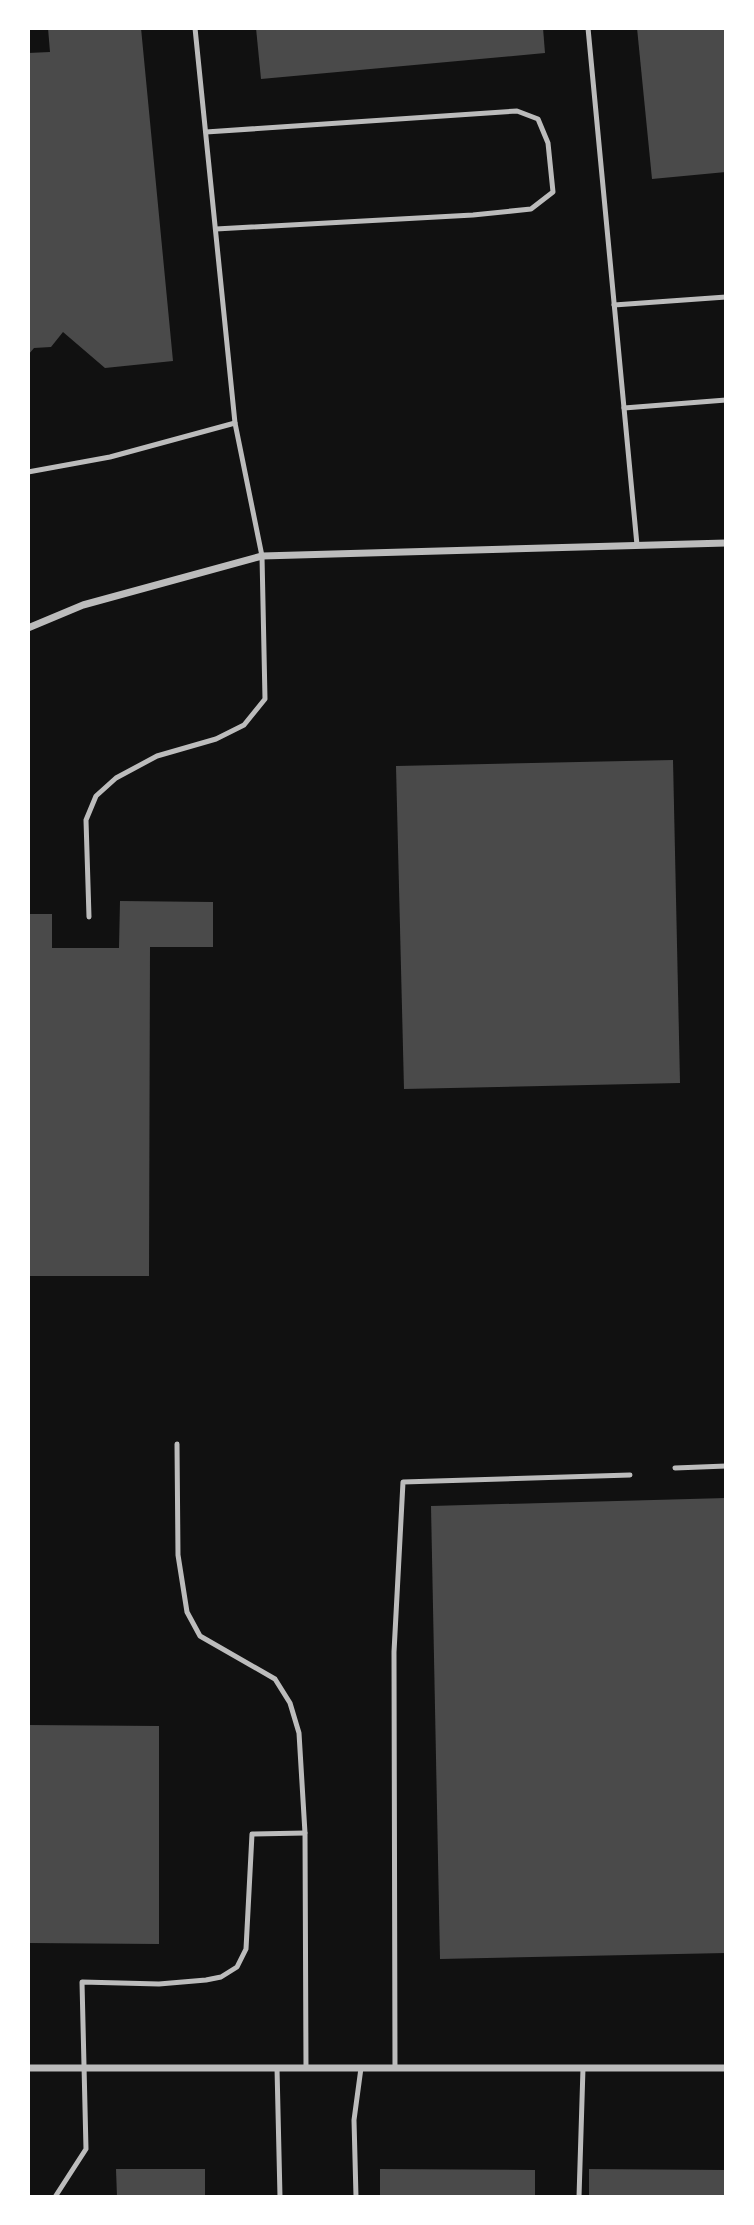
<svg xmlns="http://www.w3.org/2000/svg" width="754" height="2225" viewBox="0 0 754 2225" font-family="'Libre Baskerville',serif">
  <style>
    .building { fill: #4a4a4a }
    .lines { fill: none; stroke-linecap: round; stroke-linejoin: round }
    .service { stroke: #bcbcbc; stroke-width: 5 }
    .minor { stroke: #bcbcbc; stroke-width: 7 }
  </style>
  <rect width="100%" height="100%" fill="#111"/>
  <!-- building -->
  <g class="building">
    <polygon points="48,28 141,28 173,361 105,368 63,332 51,347 34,348 28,355 28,53 50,52"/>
    <polygon points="256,28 543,28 545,53 261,79"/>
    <polygon points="637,28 726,28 726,172 652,179"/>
    <polygon points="673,760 680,1083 404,1089 396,766"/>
    <polygon points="120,901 213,902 213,947 150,947 149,1276 28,1276 28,914 52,914 52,948 119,948"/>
    <polygon points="726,1498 726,1953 440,1959 431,1506"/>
    <polygon points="28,1725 159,1726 159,1944 28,1943"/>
    <polygon points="116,2169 205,2169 205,2197 117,2197"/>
    <polygon points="380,2169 535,2170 535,2197 380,2197"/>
    <polygon points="589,2169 726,2170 726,2197 589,2197"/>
  </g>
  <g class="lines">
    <!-- service -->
    <g class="service">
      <polyline points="195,28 235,423"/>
      <polyline points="588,28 637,545"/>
      <polyline points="206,132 517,111 538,119 548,143 553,192 531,209 473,215 216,229"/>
      <polyline points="614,305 726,297"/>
      <polyline points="624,408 726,400"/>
      <polyline points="28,472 110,457 235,423 262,556 265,699 244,725 216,739 157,756 116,778 96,796 86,820 89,917"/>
      <polyline points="177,1444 178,1555 187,1612 200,1636 275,1679 290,1703 299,1733 305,1833 306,2068"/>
      <polyline points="675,1468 726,1466"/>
      <polyline points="277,2068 280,2197"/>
      <polyline points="395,2068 394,1652 403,1482 630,1475"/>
      <polyline points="55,2197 86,2149 82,1982 159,1984 206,1980 221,1977 237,1967 246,1949 252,1834 305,1833"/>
      <polyline points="356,2197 354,2120 361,2068"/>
      <polyline points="579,2197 583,2068"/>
    </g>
    <!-- minor -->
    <g class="minor">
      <polyline points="28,628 83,605 262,556 726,543"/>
      <polyline points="28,2068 726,2068"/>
    </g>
  </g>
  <!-- border -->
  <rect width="754" height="2225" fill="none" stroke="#ffffff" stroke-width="60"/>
</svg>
